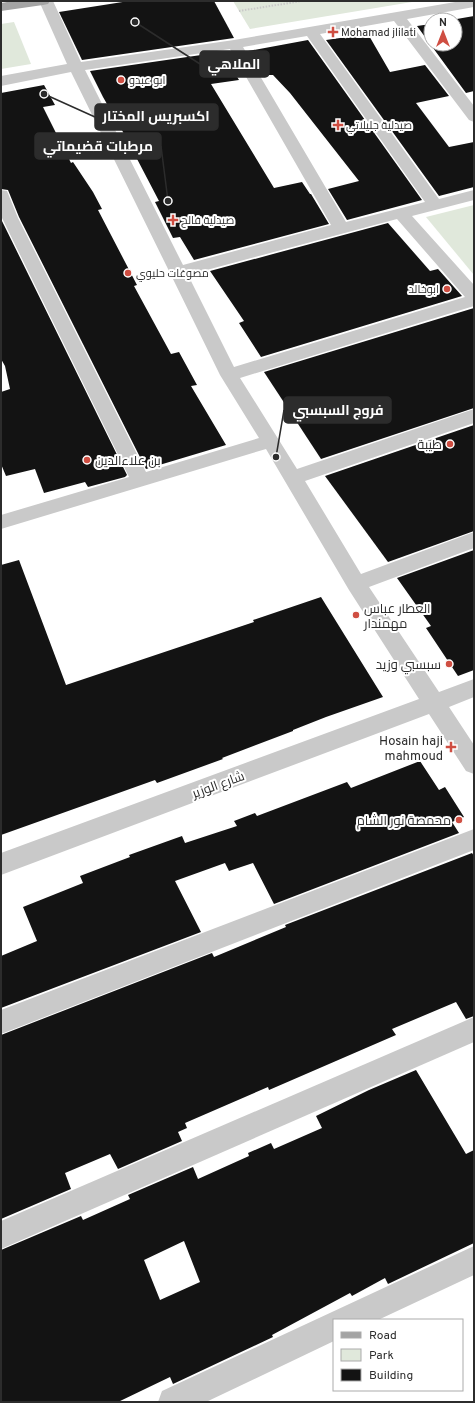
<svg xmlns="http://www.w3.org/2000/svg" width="475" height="1403" viewBox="0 0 475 1403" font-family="Overpass,Cairo,sans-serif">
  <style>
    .green { fill: #e0e8db }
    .building { fill: #131313; fill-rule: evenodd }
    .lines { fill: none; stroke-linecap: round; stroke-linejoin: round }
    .path { stroke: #c9c9c9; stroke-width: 2; stroke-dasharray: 1.5 1.5; stroke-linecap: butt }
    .minor { fill: #c9c9c9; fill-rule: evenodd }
    .major { fill: #a4a4a4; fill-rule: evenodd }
    .poi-dot { fill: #cf4e42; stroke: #fff; stroke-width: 1.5 }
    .labels { text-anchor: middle; stroke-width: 4; stroke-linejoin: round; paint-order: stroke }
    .far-poi-label { font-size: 11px; fill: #2c2c2c; stroke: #fff; text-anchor: start }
    .poi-label { font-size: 13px; fill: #2c2c2c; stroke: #fff; text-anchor: end }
    .street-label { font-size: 13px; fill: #2c2c2c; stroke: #fff }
    .leader { fill: none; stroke: #2c2c2c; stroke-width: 1.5 }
    .callout-dot { fill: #2c2c2c; stroke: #fff; stroke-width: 1.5 }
    .callout { fill: #2c2c2c; stroke: #2c2c2c; stroke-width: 1.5 }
    .callout-label { font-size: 14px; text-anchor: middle; font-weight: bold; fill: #fff }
  </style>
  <rect width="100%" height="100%" fill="#fff"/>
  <!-- green -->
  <g class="green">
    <polygon points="233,1 418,1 250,29"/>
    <polygon points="14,22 31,64 1,69 1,24"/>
    <polygon points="474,205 474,275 426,217"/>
  </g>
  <!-- building -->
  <g class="building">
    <polygon points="129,1 214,1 234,38 82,60 59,12"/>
    <polygon points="474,16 474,91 466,93 417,26 431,24 431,44 455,44 455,20 451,20"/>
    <polygon points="368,34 390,72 425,65 449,96 416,103 449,147 474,142 474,187 439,196 326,40"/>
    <polygon points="308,40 422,200 347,220 328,189 359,181 290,93 273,75 268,75 248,51"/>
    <polygon points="222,52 239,80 211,84 274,188 302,182 310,194 311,194 329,224 194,260 180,237 173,238 155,202 159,201 112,111 111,111 103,97 90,71"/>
    <polygon points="44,85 55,105 43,107 71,163 73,162 93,192 102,209 98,210 137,285 134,286 171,354 179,352 197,385 191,386 226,445 146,469 19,217 8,190 1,189 1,93"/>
    <polygon points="1,219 127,475 125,477 88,487 85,482 44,493 35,469 6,476 1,464 1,392 10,389 5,366 1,359"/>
    <polygon points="388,223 430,271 438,269 462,296 261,357 239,323 244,321 210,271"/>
    <polygon points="474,308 474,408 321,459 264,372"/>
    <polygon points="474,425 474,531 388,562 325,476"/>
    <polygon points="474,550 474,670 458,676 426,628 431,626 397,578"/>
    <polygon points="19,560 66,685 254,622 253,620 321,597 383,697 326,717 293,730 293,731 222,758 223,759 157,783 155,780 1,835 1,565"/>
    <polygon points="420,761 439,790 445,787 464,817 452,822 459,833 274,904 253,863 229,871 225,863 175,881 201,932 1,1008 1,956 37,941 23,907 83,883 80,876 130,857 129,855 182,836 185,843 237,826 234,821 255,813 257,816 347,782 351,788"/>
    <polygon points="472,853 474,856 474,1016 466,1019 456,1002 392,1029 396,1035 269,1090 268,1087 185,1123 187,1128 178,1132 182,1141 118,1169 110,1154 65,1173 71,1189 1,1219 1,1035 212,953 214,957 286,927 285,925"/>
    <path d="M416 1070 466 1154 474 1150V1243L388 1284 385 1278 352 1296 350 1293 272 1335 273 1337 173 1384 170 1377 118 1402H1V1250L81 1216 83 1220 130 1199 128 1195 193 1167 198 1179 249 1156 248 1153 271 1143 274 1149 322 1128 316 1116 369 1090ZM184 1241 200 1282 160 1300 144 1260Z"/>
  </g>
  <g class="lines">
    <!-- path -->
    <polyline class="path" points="239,11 302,1"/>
    <!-- minor -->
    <g class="minor">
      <path d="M39 1H53L81 62 234 40 461 1H474V7L407 19 474 106V122L469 120 394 21 320 34 439 199 474 190V200L412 216 474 285V306L240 378 297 469 474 409V423L305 481 361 574 474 532V548L369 587 439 692 474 679V697L449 707 474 745V774L466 771 429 714 1 875V853L419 699 349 590 266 449 1 529V515L129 477 2 218 1 190 7 191 18 218 146 472 259 438 220 375 172 277 167 273 169 271 71 72 1 86V76L67 64ZM307 36 425 202 346 222 243 47ZM230 49 331 225 183 265 85 70ZM397 219 465 297 234 367 188 275Z"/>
      <polygon points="474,829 474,850 1,1034 1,1010"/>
      <polygon points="474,1017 474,1042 1,1249 1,1221"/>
      <polygon points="474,1246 474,1275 378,1320 334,1320 334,1341 206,1402 158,1402 162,1391"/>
    </g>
    <!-- major -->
    <polygon class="major" points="13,1 50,1 48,4 43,5 1,11 1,3"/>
  </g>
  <!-- markers -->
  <g class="poi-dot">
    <path d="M331 26h4v4h4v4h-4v4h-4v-4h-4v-4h4z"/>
    <circle cx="121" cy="80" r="4"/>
    <path d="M336 119h4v4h4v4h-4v4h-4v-4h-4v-4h4z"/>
    <path d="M171 214h4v4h4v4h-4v4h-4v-4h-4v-4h4z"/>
    <circle cx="128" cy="273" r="4"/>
    <circle cx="447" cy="289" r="4"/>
    <circle cx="450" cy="444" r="4"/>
    <circle cx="87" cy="460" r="4"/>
    <circle cx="356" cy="615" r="4"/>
    <circle cx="449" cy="664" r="4"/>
    <path d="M449 741h4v4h4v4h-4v4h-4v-4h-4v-4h4z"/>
    <circle cx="459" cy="820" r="4"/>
  </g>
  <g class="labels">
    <!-- far-poi labels -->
    <g class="far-poi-label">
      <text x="341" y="36">Mohamad jlilati</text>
      <text x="129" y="84">ابو عبدو</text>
      <text x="346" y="129">صيدلية جليلاتي</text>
      <text x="181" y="224">صيدلية فالح</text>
      <text x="136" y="277">مصوغات حليوي</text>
      <text x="439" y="293" text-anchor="end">ابوخالد</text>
    </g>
    <!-- poi labels -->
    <g class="poi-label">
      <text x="442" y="449">طيبة</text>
      <text x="95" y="465" text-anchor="start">بن علاءالدين</text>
      <text x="364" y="613" text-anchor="start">العطار عباس<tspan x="364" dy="15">مهمندار</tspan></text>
      <text x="441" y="669">سبسبي وزيد</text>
      <text x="443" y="745">Hosain haji<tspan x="443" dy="15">mahmoud</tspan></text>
      <text x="451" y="825">محمصة نور الشام</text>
    </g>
    <!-- street labels -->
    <g class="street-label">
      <text transform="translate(218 784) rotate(-20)" y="5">شارع الوزير</text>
    </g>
  </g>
  <!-- callouts -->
  <path class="leader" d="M135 22L200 64M44 94L95 117M168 201L161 146M276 457L284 410"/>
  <g class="callout-dot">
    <circle cx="135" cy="22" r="4"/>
    <circle cx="44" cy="94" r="4"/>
    <circle cx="168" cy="201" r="4"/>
    <circle cx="276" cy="457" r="4"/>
  </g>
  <g class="callout">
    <rect x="200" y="51" width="69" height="26" rx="4"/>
    <rect x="95" y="104" width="123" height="26" rx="4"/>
    <rect x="35" y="133" width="126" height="26" rx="4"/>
    <rect x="284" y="397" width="107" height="26" rx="4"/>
  </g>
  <g class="callout-label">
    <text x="234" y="69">الملاهي</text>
    <text x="156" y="121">اكسبريس المختار</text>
    <text x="98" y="151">مرطبات قضيماتي</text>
    <text x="338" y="415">فروج السبسبي</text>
  </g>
  <!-- border -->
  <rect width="475" height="1403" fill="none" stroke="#2c2c2c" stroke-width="4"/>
  <!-- legend -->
  <rect x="333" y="1319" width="130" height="72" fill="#ffffff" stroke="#ababab"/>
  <rect x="341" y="1332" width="20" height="6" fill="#a4a4a4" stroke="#ababab"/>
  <text x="369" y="1339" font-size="12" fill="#2c2c2c">Road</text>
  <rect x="341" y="1349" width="20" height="12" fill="#e0e8db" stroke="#ababab"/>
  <text x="369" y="1359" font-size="12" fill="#2c2c2c">Park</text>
  <rect x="341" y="1369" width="20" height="12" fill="#131313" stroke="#ababab"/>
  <text x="369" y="1379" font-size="12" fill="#2c2c2c">Building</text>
  <!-- north arrow -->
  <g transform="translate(443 32)"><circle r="19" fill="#ffffff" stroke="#ababab"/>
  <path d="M0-3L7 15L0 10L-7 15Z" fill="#cf4e42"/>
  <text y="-6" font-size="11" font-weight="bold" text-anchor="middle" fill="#2c2c2c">N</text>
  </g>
</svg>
